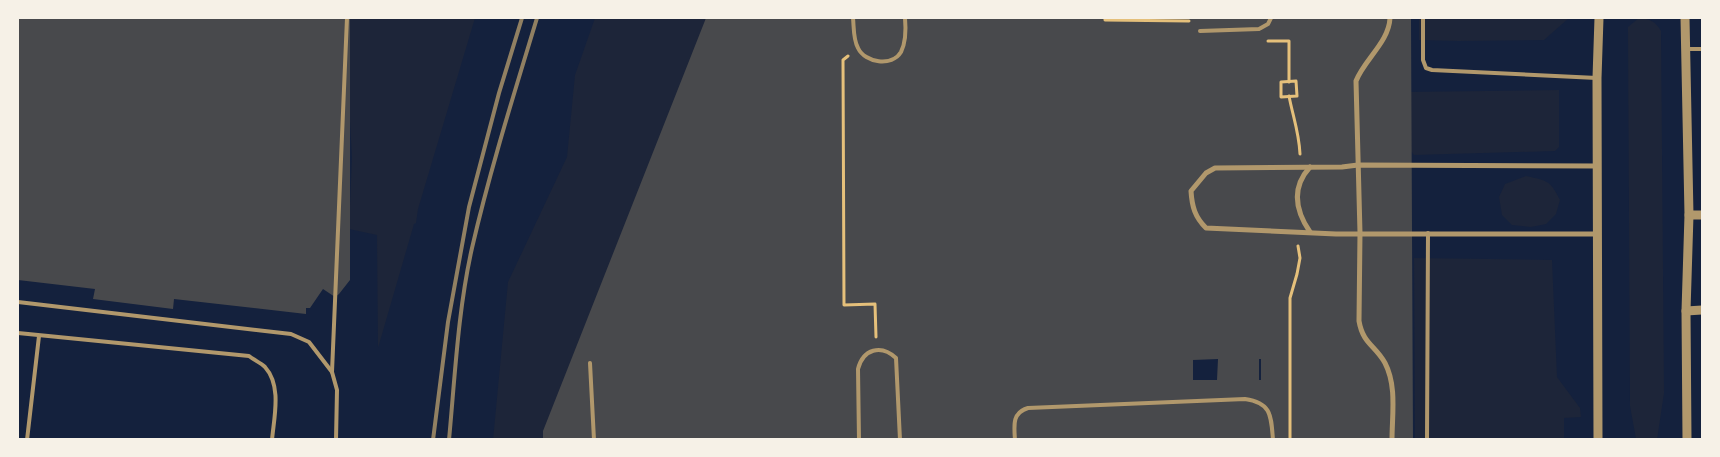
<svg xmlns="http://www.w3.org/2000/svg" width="1720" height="457" viewBox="0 0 1720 457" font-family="'Noto Sans',sans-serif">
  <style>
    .green { fill: #1d2539 }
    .building { fill: #48494c; fill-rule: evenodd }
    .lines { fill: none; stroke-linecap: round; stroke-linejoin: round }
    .path { stroke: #e5c07b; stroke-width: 3 }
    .service { stroke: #b1986c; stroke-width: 4 }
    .minor { stroke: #b1986c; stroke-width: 5 }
    .tertiary { stroke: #b1986c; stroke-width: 9 }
    .rail { stroke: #918062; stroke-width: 4 }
  </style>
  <rect width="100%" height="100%" fill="#14213d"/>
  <!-- green -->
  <g class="green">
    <polygon points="344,18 475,18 418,209 416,223 414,224 378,348 377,235 349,229 352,157"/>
    <polygon points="595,18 710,18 545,439 493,440 508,282 567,157 575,75"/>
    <polygon points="1419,18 1569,18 1544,40 1458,41 1419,40"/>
    <path d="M1639 18C1650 19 1655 21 1661 31L1664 393 1657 440 1636 439 1630 406 1628 27Z"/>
    <polygon points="1559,90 1559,147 1555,151 1414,155 1406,145 1404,92"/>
    <path d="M1526 176C1548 181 1550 180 1560 200L1556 214 1546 224 1531 227 1512 225 1502 215 1499 197 1505 184Z"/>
    <polygon points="1414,258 1552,260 1557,377 1580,408 1581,417 1564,418 1564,439 1415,439"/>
  </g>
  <!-- building -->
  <g class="building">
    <polygon points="18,18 350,18 350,280 339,294 335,297 323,289 310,308 306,308 306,314 174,299 173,309 93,299 95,289 18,280"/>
    <path d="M706 18H1411L1413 440H543V431ZM1218 359 1217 380H1193V360ZM1259 359H1261V380H1259Z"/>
  </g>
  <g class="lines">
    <!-- path -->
    <g class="path">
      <polyline points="1105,18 1105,20 1189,21"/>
      <polyline points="1268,41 1289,41 1289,82"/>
      <polyline points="848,56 843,60 844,305 875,304 876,337"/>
      <polygon points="1296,81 1297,96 1281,97 1281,82"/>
      <path d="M1289 96C1293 117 1299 132 1300 154"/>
      <polyline points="1290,440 1290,298 1297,274 1300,258 1298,246"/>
    </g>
    <!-- service -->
    <g class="service">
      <path d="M853 18C854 27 853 39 858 48 865 63 892 67 901 52 906 42 906 29 905 18"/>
      <polyline points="1423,18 1423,60 1426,68 1432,70 1597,78"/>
      <polyline points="1200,31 1259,29 1268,24 1271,18"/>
      <polyline points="1685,49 1702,49"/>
      <polyline points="18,302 291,334 309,342 332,372 337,390 336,440"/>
      <path d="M18 333 249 356C254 360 261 363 265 367 282 386 274 417 272 440"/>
      <polyline points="590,363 594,440"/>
      <polyline points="332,372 347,18"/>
      <polyline points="27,440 39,336"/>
      <path d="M859 440 858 369C863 349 881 344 896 358L900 440"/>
      <path d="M1015 440C1014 425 1012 413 1028 408L1245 399C1272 403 1271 416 1273 440"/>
      <polyline points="1427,440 1428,233"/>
    </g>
    <!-- minor -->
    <g class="minor">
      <path d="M1390 18C1389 42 1364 60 1356 81L1360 233 1359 321C1363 344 1375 345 1385 363 1397 386 1392 415 1392 440"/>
      <path d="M1310 232C1295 210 1291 188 1310 167"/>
      <path d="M1598 234H1336L1206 228C1195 217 1192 207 1191 191L1206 173 1215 168 1342 167 1358 165 1598 166"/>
    </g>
    <!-- tertiary -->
    <g class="tertiary">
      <polyline points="1685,18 1689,215 1686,311 1687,440"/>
      <polyline points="1689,215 1702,215"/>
      <polyline points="1686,311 1702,310"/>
      <polyline points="1598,440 1597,78 1599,18"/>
    </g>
    <!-- rail -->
    <g class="rail">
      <polyline points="433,440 448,322 469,207 499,93 522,18"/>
      <path d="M449 440C455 376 458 310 472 248 490 170 514 94 537 18"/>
    </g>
  </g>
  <!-- border -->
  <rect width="1720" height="457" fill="none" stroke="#f6f1e7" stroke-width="38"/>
</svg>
